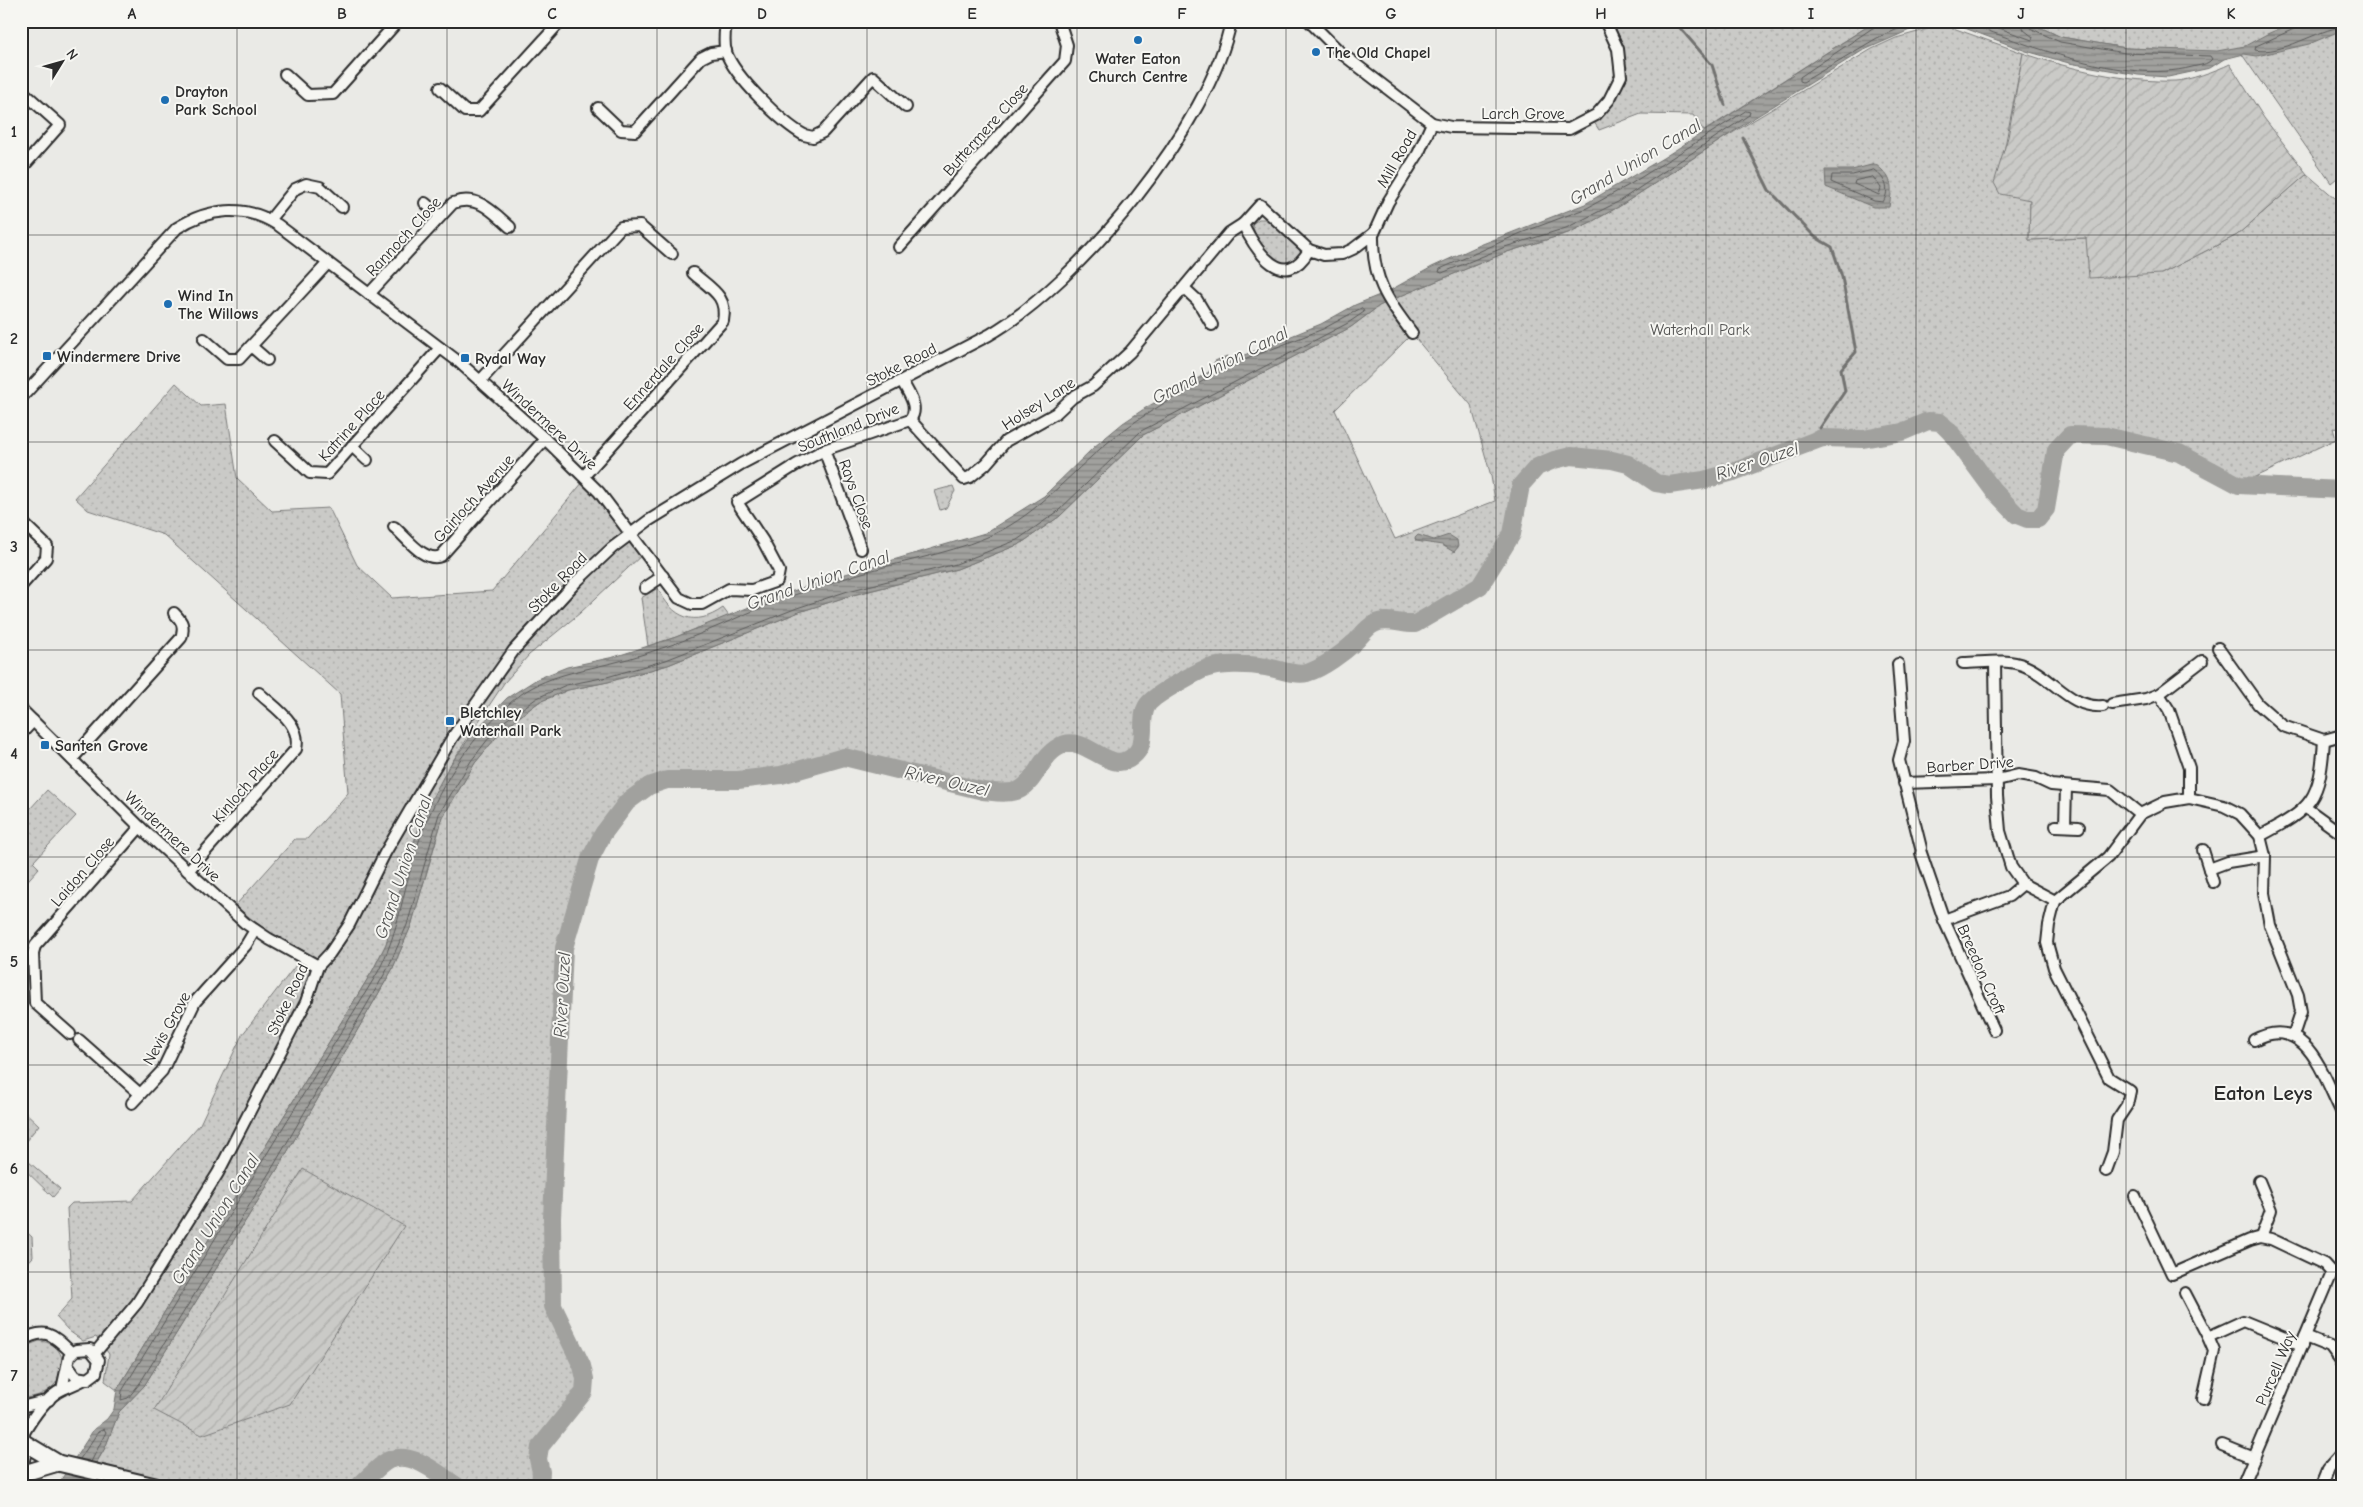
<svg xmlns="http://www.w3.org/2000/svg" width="2363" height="1507" viewBox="0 0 2363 1507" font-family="'Comic Neue',sans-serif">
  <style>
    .grass { fill: url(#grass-dots); stroke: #7a7a79; fill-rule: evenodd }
    .garden { fill: url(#garden-furrows); stroke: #7a7a79 }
    .water { fill: url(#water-rules); stroke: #727270 }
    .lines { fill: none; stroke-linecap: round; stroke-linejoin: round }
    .shore { stroke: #5a5a59; stroke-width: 1 }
    .stream { stroke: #727270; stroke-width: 3 }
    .river { stroke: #a1a19e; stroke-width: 18 }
    .minor-casing { stroke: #2b2b2b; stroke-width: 14 }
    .highway-casing { stroke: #2b2b2b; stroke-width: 19 }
    .minor { stroke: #f6f6f2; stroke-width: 10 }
    .highway { stroke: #f6f6f2; stroke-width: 15 }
    .grid { fill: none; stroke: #2b2b2b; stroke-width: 1; stroke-opacity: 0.55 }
    .poi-dot { fill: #1f6fb2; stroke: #f6f6f2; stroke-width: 2 }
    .labels { text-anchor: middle; stroke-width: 4; stroke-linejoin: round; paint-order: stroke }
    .poi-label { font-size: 16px; font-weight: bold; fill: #2b2b2b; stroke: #f6f6f2; text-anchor: start }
    .street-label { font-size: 16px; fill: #2b2b2b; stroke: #f6f6f2 }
    .park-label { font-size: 16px; fill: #535352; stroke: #f6f6f2 }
    .water-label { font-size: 18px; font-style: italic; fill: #545453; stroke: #f6f6f2 }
    .district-label { font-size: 21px; font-weight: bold; fill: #2b2b2b; stroke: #f6f6f2 }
    .neatline { fill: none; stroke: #2b2b2b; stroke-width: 2 }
    .grid-label { font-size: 16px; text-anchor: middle; font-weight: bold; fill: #2b2b2b }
  </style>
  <defs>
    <pattern id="grass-dots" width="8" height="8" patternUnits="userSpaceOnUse" patternTransform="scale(1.25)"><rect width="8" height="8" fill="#cacac7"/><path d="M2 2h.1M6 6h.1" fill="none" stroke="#aeaeab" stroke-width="1.8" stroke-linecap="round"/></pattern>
    <pattern id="garden-furrows" width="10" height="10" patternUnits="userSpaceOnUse" patternTransform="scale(1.25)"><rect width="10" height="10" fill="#cacac7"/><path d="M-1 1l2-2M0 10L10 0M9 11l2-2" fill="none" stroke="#aeaeab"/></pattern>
    <pattern id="water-rules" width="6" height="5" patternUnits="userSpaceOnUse" patternTransform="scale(1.25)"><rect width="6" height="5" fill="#a1a19e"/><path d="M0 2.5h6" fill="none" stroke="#838381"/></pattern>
  </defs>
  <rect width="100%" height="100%" fill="#eaeae6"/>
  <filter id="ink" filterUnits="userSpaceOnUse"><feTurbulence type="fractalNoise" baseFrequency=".02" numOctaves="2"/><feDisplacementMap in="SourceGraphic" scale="10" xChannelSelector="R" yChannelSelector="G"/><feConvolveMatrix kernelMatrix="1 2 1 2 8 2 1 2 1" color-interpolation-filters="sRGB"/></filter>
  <g filter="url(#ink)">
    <!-- grass -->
    <g class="grass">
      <path d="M1612 21H1876L1704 131 1693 115 1641 114 1599 130 1594 122C1601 116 1612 108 1616 100 1630 70 1627 49 1612 21Z"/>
      <polygon points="2027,21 2342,21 2342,174 2331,183 2241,53 2126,48 2061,37"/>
      <path d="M1932 28H1953L2023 53 1997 188 2030 200 2029 240 2087 238 2161 274 2237 235 2307 174 2342 204V429L2333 428 2336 439 2239 485 2179 453 2106 436 2070 435 2056 450 2046 509 2038 519H2027L2017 515 1993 490 1951 433 1940 422 1929 421 1902 432 1863 439 1822 438 1733 472 1704 480 1669 485 1656 483 1628 465 1612 460 1571 456 1554 460 1537 467 1521 485 1512 534 1480 586 1415 624C1403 625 1386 617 1375 624 1368 627 1361 636 1355 642 1343 653 1324 668 1307 673 1295 676 1279 669 1266 667 1248 663 1220 663 1202 670 1191 675 1150 698 1146 708 1140 724 1149 744 1133 757 1111 775 1087 737 1065 744 1041 752 1038 779 1021 789 1011 795 994 792 983 791L844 757 781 775 738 780H667L649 786 627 802 603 835 590 859 564 948 552 1218 553 1305 582 1366 585 1379 584 1392 540 1447 538 1459 541 1472 540 1486H457L414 1460 403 1457 388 1461 350 1486H155L92 1471 105 1448 119 1412 144 1386 278 1168 392 970 411 926 443 817 475 763 503 729 539 702 568 690 608 682 668 665 799 612 849 596 957 569 1020 544 1060 516 1143 435 1351 327 1379 306 1403 295 1507 252 1568 233 1593 221 1620 206 1724 138 1872 49 1896 38ZM1412 334 1471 405 1491 476 1495 501 1395 539 1335 410Z"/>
      <polygon points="1259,219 1267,219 1302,252 1291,264 1278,264 1256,237 1252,224"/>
      <polygon points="176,383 201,406 226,404 237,478 272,511 329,508 357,565 392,598 492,591 583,482 643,554 580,613 529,655 504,683 448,768 419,828 408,857 394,921 386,944 373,970 117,1390 105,1381 109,1354 96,1337 83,1341 69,1331 56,1317 72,1299 67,1208 72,1203 132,1201 200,1124 242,1035 306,952 267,931 235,906 295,839 307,839 348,793 340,694 164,535 88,510 75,498"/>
      <polygon points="953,486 955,491 946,508 940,510 934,491"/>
      <path d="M658 588C672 618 695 628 723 608L729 616 676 637 648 646 641 598Z"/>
      <polygon points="47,790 76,816 33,862 39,868 21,888 21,819"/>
      <polygon points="21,1108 39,1125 21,1147"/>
      <polygon points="21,1155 60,1189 53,1197 21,1166"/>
      <polygon points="21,1227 32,1237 33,1257 21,1270"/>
      <path d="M39 1341C76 1343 69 1398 21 1398V1348Z"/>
    </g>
    <!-- garden -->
    <g class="garden">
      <path d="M2023 53C2066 68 2129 83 2175 81 2187 81 2218 70 2230 64L2264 118 2307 174 2237 235 2161 274 2089 278 2086 238 2029 240 2030 200 2000 194 1994 183 2008 137Z"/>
      <polygon points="303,1169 404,1226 290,1404 202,1435 154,1410"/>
    </g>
    <!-- water -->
    <g class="water">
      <polygon points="1876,21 2027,21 2061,37 2126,48 2217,51 2245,46 2267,34 2298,21 2342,21 2342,30 2309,44 2257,56 2244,54 2224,59 2210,68 2168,77 2138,75 2069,63 2026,51 1954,24 1921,25 1862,51 1754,118 1620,206 1593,221 1568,233 1507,252 1403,295 1379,306 1351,327 1143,435 1060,516 1020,544 957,569 849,596 799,612 668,665 608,682 568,690 539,702 503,729 475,763 443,816 411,926 392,970 278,1168 144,1386 119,1412 105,1448 82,1486 57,1486 94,1429 107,1419 114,1409 117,1390 373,970 386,944 408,857 432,798 448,768 473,733 507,698 537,679 567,667 614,657 676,637 764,601 825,580 985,533 1044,496 1094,447 1123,423 1147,407 1209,372 1215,361 1227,356 1232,360 1321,324 1355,305 1387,292 1432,267 1480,245 1585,204 1663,158"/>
      <path d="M1875 164C1893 178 1893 185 1889 207H1873L1826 187 1825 170H1852Z"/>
      <polygon points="1418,535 1434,540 1449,535 1457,540 1458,547 1454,552 1442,545 1416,541 1415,538"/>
    </g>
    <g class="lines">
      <!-- shore -->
      <g class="shore">
        <polyline points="1876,21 1874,27 1800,77 1800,81 1803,82 1877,38 1917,21"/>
        <path d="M1961 21C2026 44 2123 85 2192 67 2200 65 2207 65 2212 59L2210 56 2125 53 2060 42 2030 28 2027 21"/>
        <polyline points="1980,21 2032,40 2033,37 2024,30 2021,21"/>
        <path d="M2298 21 2296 28 2256 46 2255 50C2281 56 2318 29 2342 27"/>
        <polygon points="1746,111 1750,112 1749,115 1618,202 1566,228 1505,247 1442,273 1439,272 1440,269 1521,233 1587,208 1629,185"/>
        <path d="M1874 170C1885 178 1891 189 1883 202L1874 201 1831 182 1832 175H1852Z"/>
        <polygon points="1873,177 1881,188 1879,195 1854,184 1855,181"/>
        <path d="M1362 308 1364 312 1348 323 1141 431 1057 512 1017 540 956 564 848 591 797 608 666 660 607 677 566 685 537 698 499 725 471 761 439 814 407 925 388 968 274 1165 140 1383 128 1398 121 1400 122 1391 378 972C398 933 401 901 413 860 430 801 463 745 509 704 538 677 575 672 612 663 634 658 656 650 677 643 707 632 735 618 765 606 794 594 825 585 855 575 898 562 944 555 985 538 1032 519 1063 481 1100 449 1132 421 1167 401 1203 381 1220 372 1213 362 1234 364L1323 329Z"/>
        <polyline points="80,1459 98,1432 104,1429 106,1432 91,1462"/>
      </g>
      <!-- stream -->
      <g class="stream">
        <polyline points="1674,21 1712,65 1725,105"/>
        <polyline points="1743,138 1769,190 1815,237 1832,247 1842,277 1856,352 1841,369 1845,391 1820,428 1829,439"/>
      </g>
      <!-- river -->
      <g class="river">
        <path d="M359 1486C368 1478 379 1465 389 1460 412 1450 438 1474 457 1486"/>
        <path d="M540 1486 541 1472 538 1459 540 1447 584 1392 585 1379 582 1366 553 1306 552 1218 564 948 590 859 603 834 627 802 649 786 667 780H738L781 775 844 757 983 791C994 792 1011 795 1021 789 1038 779 1041 752 1065 744 1087 737 1111 775 1132 757 1151 742 1137 719 1148 704 1156 694 1190 676 1202 670 1219 663 1248 664 1266 667 1279 669 1295 676 1307 673 1323 668 1343 653 1355 642 1361 636 1367 627 1374 624 1386 617 1403 625 1415 624L1480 586 1512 534 1521 485 1537 467 1554 460 1571 456 1612 460 1628 464 1656 483 1669 485 1704 480 1733 472 1822 438 1863 439 1902 432 1928 421 1940 422 1951 433 1993 490 2017 515 2027 519H2038L2046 509 2056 450 2070 435 2106 436 2179 453 2239 485 2342 490"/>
      </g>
      <!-- minor casing -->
      <g class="minor-casing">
        <g id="minor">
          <path d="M726 21C725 31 723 42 726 52 734 76 782 123 804 135L813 137 823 132 873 77 906 107"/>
          <polyline points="1309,21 1341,53 1432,123 1451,127 1569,129 1596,115 1609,100 1621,76 1618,49 1605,21"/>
          <polyline points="285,74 308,95 333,94 398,21"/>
          <polyline points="440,88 465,111 479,111 561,21"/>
          <polyline points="21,90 60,125 21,169"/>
          <polyline points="598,108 621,130 635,131 701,58 711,53 726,51"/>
          <polyline points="425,203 440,216"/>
          <polyline points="270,220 295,189 306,184 320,187 342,207"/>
          <path d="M1373 234C1372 279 1386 298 1412 333"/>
          <polyline points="899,247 1065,61 1067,45 1059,21"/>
          <path d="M1309 250C1284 293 1256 251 1243 224L1260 205 1309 250 1324 255 1342 254 1353 249 1374 233 1388 202 1418 154 1432 123"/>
          <polyline points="1204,263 1229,233 1243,224"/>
          <polyline points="1184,288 1197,300 1212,325"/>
          <path d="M369 294 453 203C478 194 493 212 510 227"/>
          <polyline points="204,339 227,359 239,359 328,263"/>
          <polyline points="251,346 267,360"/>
          <polyline points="481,380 621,227 640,226 672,254"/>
          <path d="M21 398 177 228C208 208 246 204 278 225L459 362 545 439 599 492 679 598 692 604H702L729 589 752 590 777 581 779 571 763 541 737 502 796 465 824 450 910 420C920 407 908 393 902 381"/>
          <polyline points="910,420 964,479 970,477 986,464 1006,441 1056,413 1073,397 1093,386 1130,352 1200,268"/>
          <polyline points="275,441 310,473 327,474 440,348"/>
          <polyline points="352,446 367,460"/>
          <polyline points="824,450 861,549"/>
          <path d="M584 476 723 321C728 296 711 289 693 273"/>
          <polyline points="21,521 47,546 46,558 21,586"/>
          <path d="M394 527C406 537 424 563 441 556L545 439"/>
          <polyline points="645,588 663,576"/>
          <polyline points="2218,648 2258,704 2283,726 2324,740 2342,735"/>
          <polyline points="1995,662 1997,796 2000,831 2011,867 2023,884 2055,901"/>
          <path d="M1963 663C1983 663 2006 658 2025 666 2054 678 2070 709 2103 706"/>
          <polyline points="1898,664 1904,741 1899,760 1921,848"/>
          <polyline points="2159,694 2169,710 2189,768 2189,798"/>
          <polyline points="2112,704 2146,699 2159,694 2202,661"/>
          <polyline points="21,709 140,827 245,923 269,939 318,966"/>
          <polyline points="21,734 33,721"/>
          <path d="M72 759 181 638C185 626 182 621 174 613"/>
          <polyline points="1904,783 1997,780 2018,775 2036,778 2051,785 2110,790 2140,814"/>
          <polyline points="2306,808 2342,834"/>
          <polyline points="2056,826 2079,827"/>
          <polyline points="2065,826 2066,787"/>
          <path d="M2260 836C2313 808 2320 800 2324 740"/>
          <polyline points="2203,850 2213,882"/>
          <polyline points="1921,853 1944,920"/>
          <polyline points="2209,869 2228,862 2265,856"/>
          <path d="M188 871 296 749C302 724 275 708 259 693"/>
          <polyline points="1994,1030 1944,920 2009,896 2023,884"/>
          <polyline points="70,1034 35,1003 33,953 35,946 140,827"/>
          <polyline points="79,1040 140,1094"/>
          <path d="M2254 1040C2307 1012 2323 1077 2342 1113"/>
          <polyline points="132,1103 162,1071 195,1002 246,945 255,930"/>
          <polyline points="2106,1171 2113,1152 2117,1120 2127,1105 2130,1091 2109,1078 2054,968 2047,943 2049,925 2055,901 2108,857 2140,814 2165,802 2189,798 2224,806 2240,814 2260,836 2265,856 2264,893 2270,925 2298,995 2301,1012 2293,1036"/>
          <polyline points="2259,1181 2271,1210 2261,1237"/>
          <polyline points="2135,1196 2172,1274 2250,1240 2261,1237 2271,1239 2324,1264 2332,1273"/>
          <polyline points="2185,1293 2208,1337 2243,1321 2302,1345"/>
          <polyline points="2305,1337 2330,1347 2342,1363"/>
          <path d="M21 1341C46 1326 53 1335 72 1353"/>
          <path d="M95 1353 137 1303 218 1173 306 1002 318 966 330 953 349 925 385 853 452 738 514 650 577 581 612 548 648 521 741 464 989 335C1079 283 1211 124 1231 21"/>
          <polyline points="62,1389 69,1357 76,1350 90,1349 99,1360 96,1373 88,1379 76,1377 68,1366"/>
          <polyline points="2203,1399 2214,1351 2208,1337"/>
          <polyline points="21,1407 49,1400"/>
          <path d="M22 1436C31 1420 45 1397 63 1389 70 1386 78 1383 85 1379"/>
          <polyline points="2222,1445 2254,1458"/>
          <polyline points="2242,1486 2332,1273 2342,1268"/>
          <polyline points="2321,1486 2328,1469 2342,1453"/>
        </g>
      </g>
      <!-- highway casing -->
      <g class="highway-casing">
        <g id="highway">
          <polyline points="21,1435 23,1452 21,1462"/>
          <polyline points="23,1442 58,1463 155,1486"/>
          <polyline points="21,1474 58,1463"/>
        </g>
      </g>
      <!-- minor -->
      <use href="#minor" class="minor"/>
      <!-- highway -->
      <use href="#highway" class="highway"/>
    </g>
  </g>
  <!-- grid -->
  <path class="grid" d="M237 21V1486M447 21V1486M657 21V1486M867 21V1486M1077 21V1486M1286 21V1486M1496 21V1486M1706 21V1486M1916 21V1486M2126 21V1486M21 235H2342M21 442H2342M21 650H2342M21 857H2342M21 1065H2342M21 1272H2342"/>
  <!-- markers -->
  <g class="poi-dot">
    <circle cx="1138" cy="40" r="5"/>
    <circle cx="1316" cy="52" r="5"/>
    <circle cx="165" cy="100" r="5"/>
    <circle cx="168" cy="304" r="5"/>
    <rect x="42" y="351" width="10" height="10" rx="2.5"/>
    <rect x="460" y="353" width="10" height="10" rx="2.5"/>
    <rect x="445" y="716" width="10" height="10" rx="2.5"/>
    <rect x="40" y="740" width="10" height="10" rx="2.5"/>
  </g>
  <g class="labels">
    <!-- poi labels -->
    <g class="poi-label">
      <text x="1326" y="58">The Old Chapel</text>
      <text x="1138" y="64" text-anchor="middle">Water Eaton<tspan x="1138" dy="18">Church Centre</tspan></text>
      <text x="175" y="97">Drayton<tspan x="175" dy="18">Park School</tspan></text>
      <text x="178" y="301">Wind In<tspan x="178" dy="18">The Willows</tspan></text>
      <text x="57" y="362">Windermere Drive</text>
      <text x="475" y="364">Rydal Way</text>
      <text x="460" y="718">Bletchley<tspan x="460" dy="18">Waterhall Park</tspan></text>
      <text x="55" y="751">Santen Grove</text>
    </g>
    <!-- street labels -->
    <g class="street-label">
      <text x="1523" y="119">Larch Grove</text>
      <text transform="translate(985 129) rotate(-48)" y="6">Buttermere Close</text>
      <text transform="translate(1396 158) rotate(-60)" y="6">Mill Road</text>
      <text transform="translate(403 236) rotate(-47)" y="6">Rannoch Close</text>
      <text transform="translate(901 364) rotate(-27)" y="6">Stoke Road</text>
      <text transform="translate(663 366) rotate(-48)" y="6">Ennerdale Close</text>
      <text transform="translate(1038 403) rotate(-33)" y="6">Holsey Lane</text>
      <text transform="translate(550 424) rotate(43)" y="6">Windermere Drive</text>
      <text transform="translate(351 425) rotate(-48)" y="6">Katrine Place</text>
      <text transform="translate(848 427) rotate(-22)" y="6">Southland Drive</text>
      <text transform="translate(857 494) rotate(70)" y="6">Rays Close</text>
      <text transform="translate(473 498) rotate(-48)" y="6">Gairloch Avenue</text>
      <text transform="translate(557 582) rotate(-46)" y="6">Stoke Road</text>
      <text transform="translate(1970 764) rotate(-4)" y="6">Barber Drive</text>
      <text transform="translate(245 785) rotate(-49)" y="6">Kinloch Place</text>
      <text transform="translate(173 836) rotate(43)" y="6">Windermere Drive</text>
      <text transform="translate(82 871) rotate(-49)" y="6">Laidon Close</text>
      <text transform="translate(1982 969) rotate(66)" y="6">Breedon Croft</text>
      <text transform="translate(287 999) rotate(-65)" y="6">Stoke Road</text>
      <text transform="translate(166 1028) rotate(-61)" y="6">Nevis Grove</text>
      <text transform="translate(2275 1368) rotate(-67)" y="6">Purcell Way</text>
    </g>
    <!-- park labels -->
    <g class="park-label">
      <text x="1700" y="335">Waterhall Park</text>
    </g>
    <!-- water labels -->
    <g class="water-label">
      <text transform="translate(1635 162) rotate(-31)" y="6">Grand Union Canal</text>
      <text transform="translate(1220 365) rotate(-27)" y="6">Grand Union Canal</text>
      <text transform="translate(1757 461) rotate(-18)" y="6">River Ouzel</text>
      <text transform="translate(818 580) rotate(-19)" y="6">Grand Union Canal</text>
      <text transform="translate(947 781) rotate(13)" y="6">River Ouzel</text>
      <text transform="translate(403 867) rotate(-72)" y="6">Grand Union Canal</text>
      <text transform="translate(562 995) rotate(-87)" y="6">River Ouzel</text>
      <text transform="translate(215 1219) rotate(-58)" y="6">Grand Union Canal</text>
    </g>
    <!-- district labels -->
    <g class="district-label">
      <text x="2263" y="1100">Eaton Leys</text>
    </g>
  </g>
  <!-- margin -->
  <rect width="2363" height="1507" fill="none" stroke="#f6f6f2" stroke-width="55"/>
  <!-- north arrow -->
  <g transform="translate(62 62) rotate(53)" stroke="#f6f6f2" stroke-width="4" paint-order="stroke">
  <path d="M0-4L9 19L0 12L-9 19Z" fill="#2b2b2b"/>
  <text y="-8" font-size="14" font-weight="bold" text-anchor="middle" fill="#2b2b2b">N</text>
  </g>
  <rect x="28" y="28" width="2308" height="1452" class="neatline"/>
  <g class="grid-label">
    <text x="132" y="19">A</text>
    <text x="342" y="19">B</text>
    <text x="552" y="19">C</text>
    <text x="762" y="19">D</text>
    <text x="972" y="19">E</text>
    <text x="1182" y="19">F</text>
    <text x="1391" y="19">G</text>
    <text x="1601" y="19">H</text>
    <text x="1811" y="19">I</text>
    <text x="2021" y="19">J</text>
    <text x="2231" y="19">K</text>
    <text x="14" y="137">1</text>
    <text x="14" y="344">2</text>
    <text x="14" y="552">3</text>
    <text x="14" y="759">4</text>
    <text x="14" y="967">5</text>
    <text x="14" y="1174">6</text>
    <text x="14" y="1381">7</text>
  </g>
</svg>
